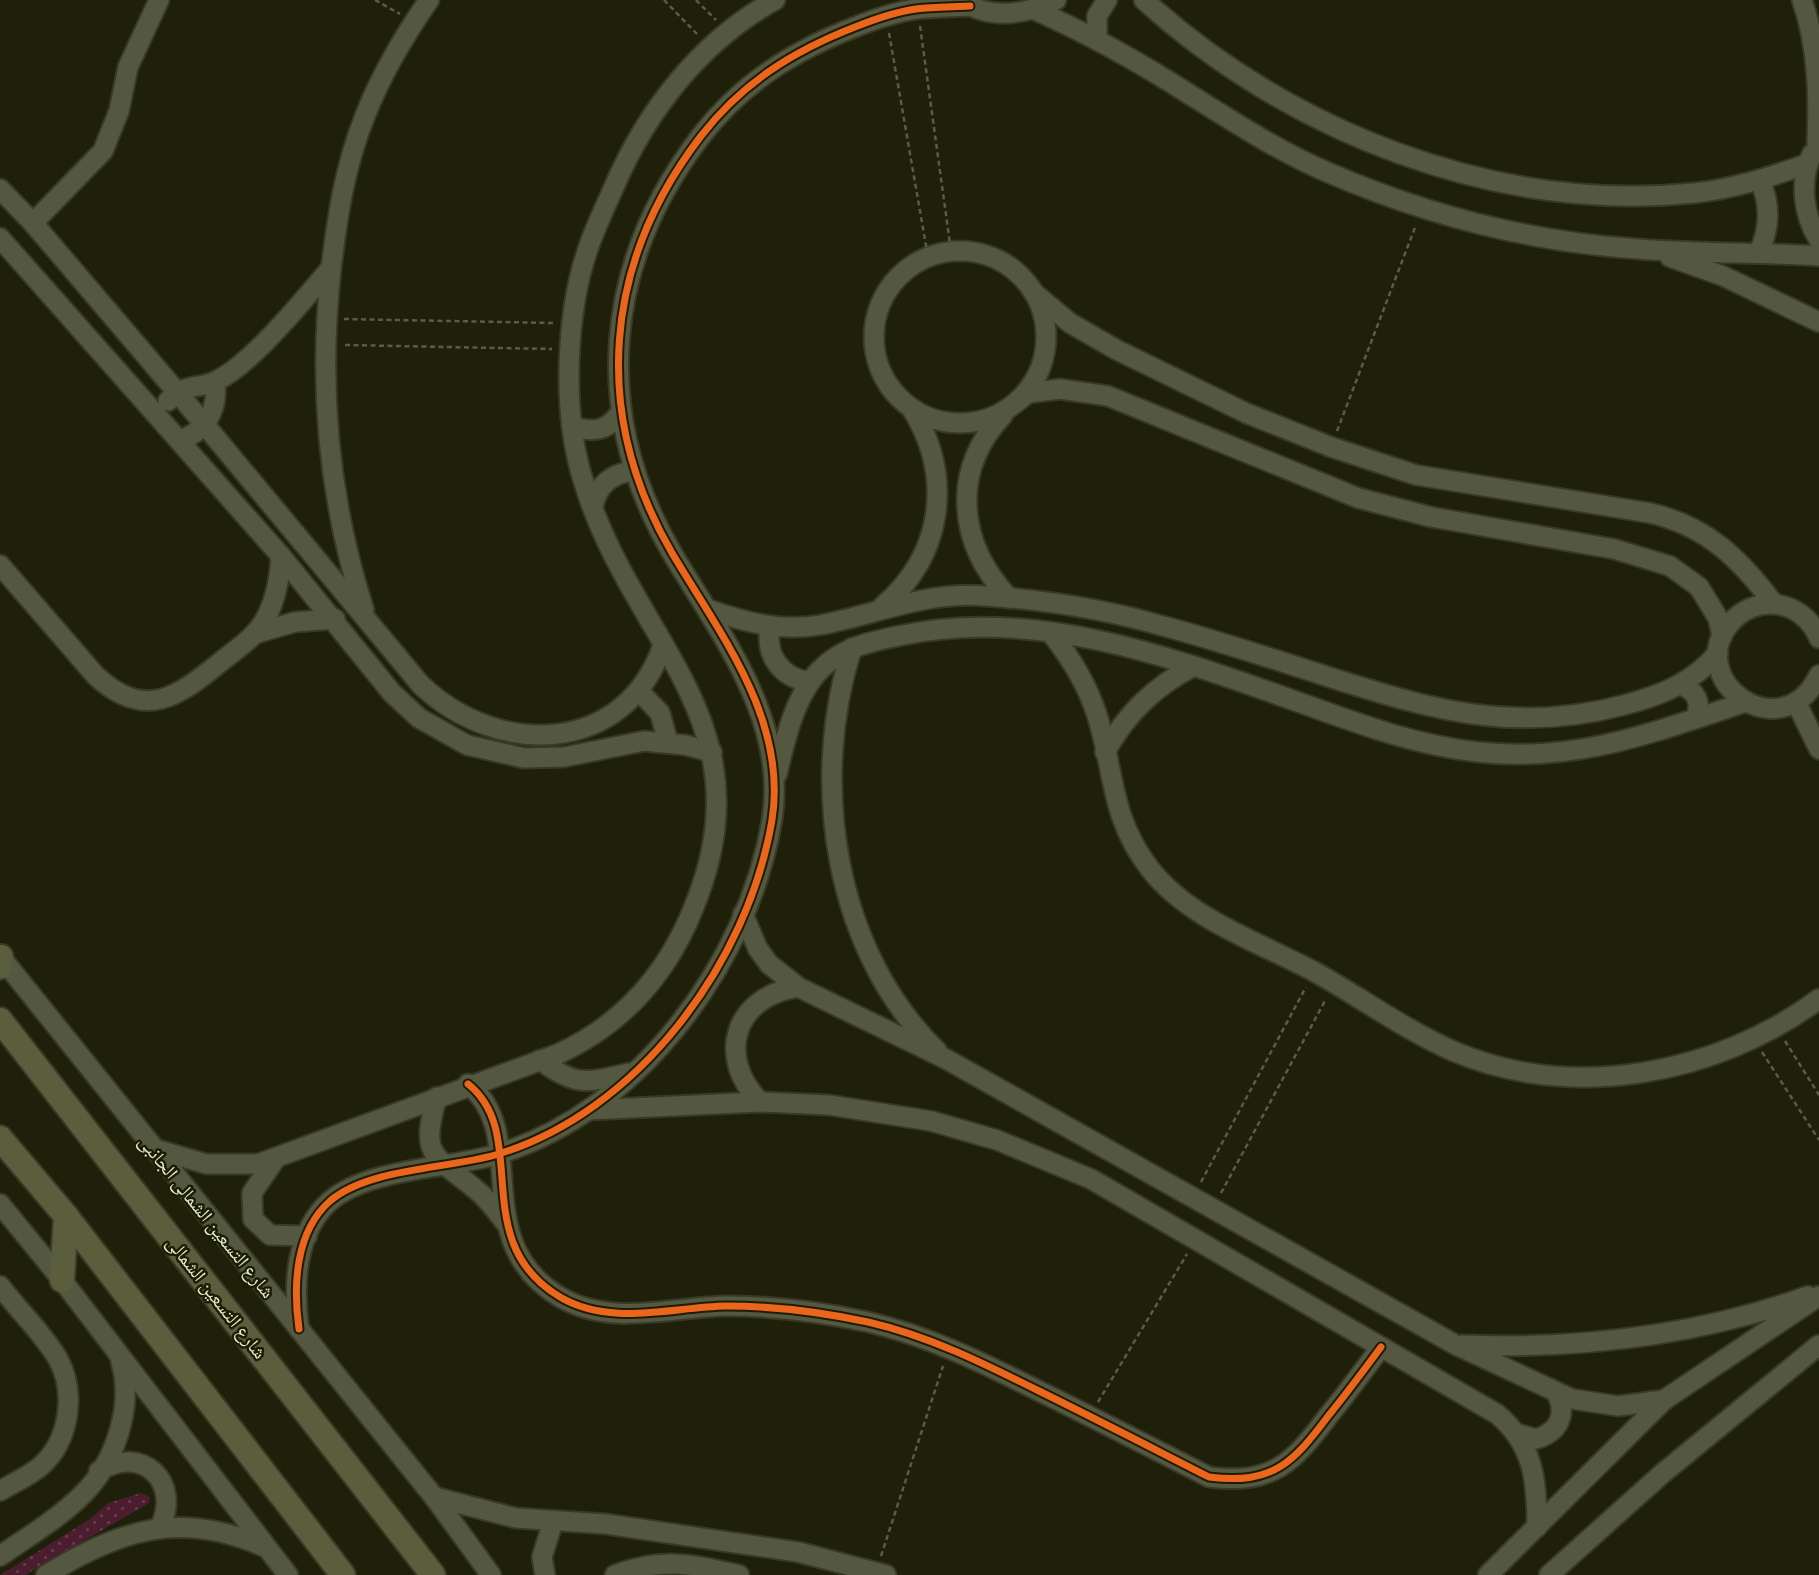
<svg xmlns="http://www.w3.org/2000/svg" width="1819" height="1575" viewBox="0 0 1819 1575" font-family="Signika,'Noto Naskh Arabic',sans-serif">
  <style>
    .grass { fill: url(#grass-dots) }
    .lines { fill: none; stroke-linecap: round; stroke-linejoin: round }
    .minor-casing { stroke: #383a27; stroke-width: 23 }
    .major-casing { stroke: #383a27; stroke-width: 28 }
    .path { stroke: #5a5c48; stroke-width: 2.5; stroke-dasharray: 5 3.5; stroke-linecap: butt }
    .minor { stroke: #555840; stroke-width: 19 }
    .major { stroke: #5a5e3d; stroke-width: 24 }
    .cycleway-casing { stroke: #1c1e04; stroke-width: 11 }
    .cycleway { stroke: #eb651d; stroke-width: 7 }
    .labels { text-anchor: middle; stroke-width: 5; stroke-linejoin: round; paint-order: stroke }
    .street-label { font-size: 19px; fill: #e5e9ce; stroke: #1c1e04 }
  </style>
  <defs>
    <pattern id="grass-dots" width="8" height="8" patternUnits="userSpaceOnUse" patternTransform="scale(1.75)"><rect width="8" height="8" fill="#4c1c2f"/><path d="M2 2h.1M6 6h.1" fill="none" stroke="#663d4c" stroke-width="1.8" stroke-linecap="round"/></pattern>
  </defs>
  <rect width="100%" height="100%" fill="#1e200a"/>
  <!-- grass -->
  <polygon class="grass" points="141,1493 150,1497 149,1503 25,1575 0,1575 90,1519 108,1503"/>
  <g class="lines">
    <!-- minor casing -->
    <g class="minor-casing">
      <g id="minor">
        <path d="M962 0C989 21 1027 14 1056 0"/>
        <path d="M1144 0C1289 132 1496 213 1694 193 1733 189 1770 177 1807 164"/>
        <path d="M1802 0C1818 46 1819 96 1817 144"/>
        <path d="M1035 10C1089 34 1139 62 1189 94 1234 122 1278 151 1327 172 1426 215 1531 242 1639 249 1699 254 1759 252 1819 256"/>
        <polyline points="1097,39 1097,16 1107,0"/>
        <path d="M1812 154C1799 182 1803 214 1819 240"/>
        <path d="M0 189 33 223 205 425 421 685C498 758 625 756 663 645"/>
        <polyline points="33,223 103,151 119,111 128,67 159,0"/>
        <polyline points="0,238 281,556 392,693 419,718 467,745 524,758 564,757 644,741 685,745 712,752"/>
        <circle cx="960" cy="337" r="86"/>
        <path d="M1759 252C1770 228 1771 205 1760 181"/>
        <polyline points="1670,257 1723,276 1819,322"/>
        <path d="M1034 293 1070 323 1117 350 1246 413 1331 447 1416 475 1650 513C1707 526 1740 559 1774 604"/>
        <path d="M168 401C189 381 197 390 216 381 251 365 305 298 331 268"/>
        <polyline points="1018,401 1028,393 1060,389 1108,396 1358,498 1431,517 1614,549 1670,566 1699,587 1718,618 1722,636"/>
        <path d="M1003 415C950 471 958 544 1009 598"/>
        <path d="M572 426C592 433 608 431 620 413"/>
        <path d="M180 440C207 431 218 409 215 382"/>
        <path d="M593 507C597 485 612 473 634 471"/>
        <path d="M0 565 96 676C146 722 179 696 223 660 241 646 259 634 268 614 277 595 280 576 281 556"/>
        <path d="M883 606C944 554 953 476 912 409"/>
        <path d="M707 609C744 622 781 632 820 625 878 614 925 591 986 596 1046 600 1105 609 1163 626 1219 641 1274 659 1329 677 1432 710 1515 734 1624 705 1662 695 1692 683 1718 653"/>
        <path d="M364 610C328 498 318 387 331 270 337 217 345 166 365 116 381 75 404 36 429 0"/>
        <path d="M770 626C765 655 780 677 809 682"/>
        <polyline points="257,633 295,622 335,619"/>
        <path d="M1051 633C1071 658 1087 684 1097 715 1115 773 1110 817 1150 869 1190 920 1259 942 1315 972 1360 997 1405 1030 1453 1051 1572 1102 1716 1075 1819 999"/>
        <path d="M1819 638C1811 619 1795 606 1774 604 1758 603 1742 610 1731 622 1681 680 1782 752 1819 675"/>
        <path d="M852 648C809 781 834 951 937 1051"/>
        <path d="M1681 685C1696 691 1702 702 1696 718"/>
        <polyline points="639,691 660,713 668,742"/>
        <polyline points="1796,702 1819,749"/>
        <path d="M1105 752C1127 713 1155 686 1194 666"/>
        <path d="M777 774C785 740 795 695 820 670 842 647 873 641 903 635 1031 608 1167 655 1287 698 1349 720 1411 745 1478 752 1577 763 1654 732 1746 702"/>
        <polyline points="743,914 758,949 769,964 798,987 946,1059 1456,1345 1572,1399 1618,1406 1664,1400"/>
        <polyline points="0,956 434,1497 491,1575"/>
        <path d="M540 1060C576 1087 587 1083 629 1073"/>
        <path d="M468 1084C532 1135 466 1241 560 1297 611 1327 671 1307 726 1306 774 1306 821 1312 868 1322 929 1336 983 1363 1039 1391 1096 1419 1152 1448 1209 1477 1273 1485 1293 1463 1329 1415 1347 1393 1364 1370 1381 1347"/>
        <path d="M437 1097C420 1155 432 1154 474 1188 486 1197 495 1209 504 1221"/>
        <path d="M760 1102C715 1056 735 996 798 987"/>
        <path d="M588 1110 760 1102 829 1105 931 1121 997 1140 1091 1179 1497 1414C1534 1445 1537 1481 1537 1527"/>
        <path d="M152 1148 206 1164H258L558 1054C617 1027 661 981 688 921 778 720 630 647 581 473 562 406 566 308 590 243 597 224 606 205 614 187 647 110 701 41 775 0"/>
        <polyline points="276,1158 252,1193 253,1219 270,1235 307,1236"/>
        <polyline points="0,1204 62,1280 288,1575"/>
        <path d="M0 1286C18 1310 43 1333 58 1359 76 1392 70 1439 42 1465 30 1476 13 1483 0 1491"/>
        <path d="M299 1329C293 1286 295 1232 330 1201 369 1168 446 1169 495 1155 638 1113 748 963 772 820 788 720 720 634 672 553 591 414 603 264 701 136 742 83 793 51 855 27 875 19 894 12 916 9 933 7 952 7 970 6"/>
        <path d="M1462 1345C1579 1349 1697 1336 1808 1296"/>
        <path d="M1518 1434 1536 1439C1559 1432 1567 1415 1557 1394"/>
        <path d="M99 1471C142 1444 182 1482 160 1527"/>
        <polyline points="434,1497 516,1518 606,1524 798,1552 886,1575"/>
        <path d="M0 1556C27 1537 58 1519 82 1495 115 1463 134 1406 121 1362"/>
        <path d="M46 1575C122 1529 180 1510 265 1547"/>
        <polyline points="545,1575 542,1557 553,1522"/>
        <path d="M615 1575C659 1557 695 1564 739 1575"/>
        <polyline points="1488,1575 1664,1400 1819,1296"/>
        <polyline points="1549,1575 1663,1473 1819,1345"/>
      </g>
    </g>
    <!-- major casing -->
    <g class="major-casing">
      <g id="major">
        <polyline points="0,967 1,957"/>
        <polyline points="0,1020 433,1575"/>
        <polyline points="0,1138 66,1216 343,1575"/>
        <polyline points="62,1280 66,1216"/>
      </g>
    </g>
    <!-- path -->
    <g class="path">
      <polyline points="375,0 400,14"/>
      <polyline points="664,0 697,34"/>
      <polyline points="696,0 716,20"/>
      <polyline points="920,26 951,251"/>
      <polyline points="889,33 928,257"/>
      <polyline points="344,319 554,323"/>
      <polyline points="345,345 552,349"/>
      <polyline points="1337,431 1416,225"/>
      <polyline points="1785,1041 1819,1095"/>
      <polyline points="1762,1052 1819,1140"/>
      <polyline points="1201,1182 1306,987"/>
      <polyline points="1221,1193 1326,999"/>
      <polyline points="1098,1402 1187,1254"/>
      <polyline points="881,1556 943,1366"/>
    </g>
    <!-- minor -->
    <use href="#minor" class="minor"/>
    <!-- major -->
    <use href="#major" class="major"/>
    <!-- cycleway casing -->
    <g class="cycleway-casing">
      <g id="cycleway">
        <path d="M468 1084C532 1135 466 1241 560 1297 611 1327 671 1307 726 1306 774 1306 821 1312 868 1322 929 1336 983 1363 1039 1391 1096 1419 1152 1448 1209 1477 1273 1485 1293 1463 1329 1415 1347 1393 1364 1370 1381 1347"/>
        <path d="M299 1329C293 1286 295 1232 330 1201 369 1168 446 1169 495 1155 638 1113 748 963 772 820 788 720 720 634 672 553 591 414 603 264 701 136 742 83 793 51 855 27 875 19 894 12 916 9 933 7 952 7 970 6"/>
      </g>
    </g>
    <!-- cycleway -->
    <use href="#cycleway" class="cycleway"/>
  </g>
  <g class="labels">
    <!-- street labels -->
    <g class="street-label">
      <text transform="translate(207 1216) rotate(51)" y="7">شارع التسعين الشمالى الجانبى</text>
      <text transform="translate(217 1297) rotate(52)" y="7">شارع التسعين الشمالى</text>
    </g>
  </g>
</svg>
